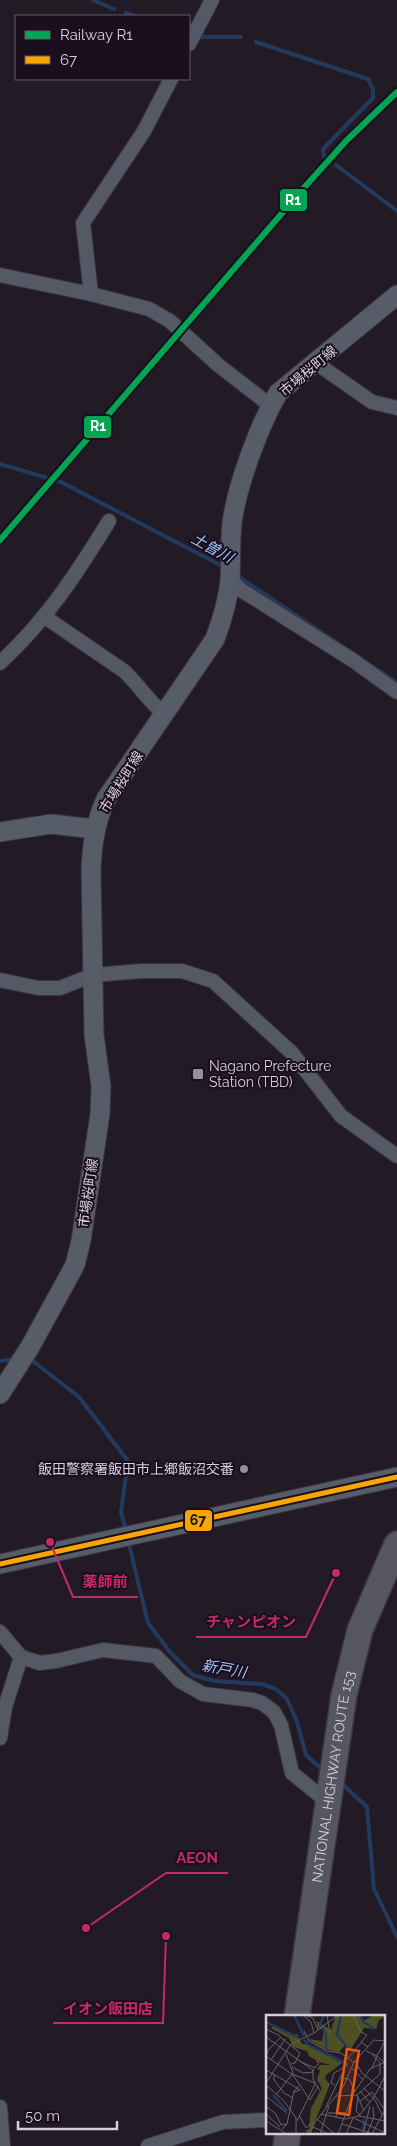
<svg xmlns="http://www.w3.org/2000/svg" width="397" height="2146" viewBox="0 0 397 2146" font-family="Raleway,'Noto Sans JP',sans-serif">
  <style>
    .lines { fill: none; stroke-linecap: round; stroke-linejoin: round }
    .stream { stroke: #223a5f; stroke-width: 4 }
    .street-casing { stroke: #3a353e; stroke-width: 16 }
    .secondary-casing { stroke: #3a353e; stroke-width: 21 }
    .highway-casing { stroke: #3a353e; stroke-width: 28 }
    .street { stroke: #545965; stroke-width: 14 }
    .secondary { stroke: #575c69; stroke-width: 19 }
    .highway { stroke: #555661; stroke-width: 25 }
    .bus-1-casing { stroke: #1a0e1f; stroke-width: 9 }
    .bus-1 { stroke: #f7a600; stroke-width: 5 }
    .rail-1-casing { stroke: #1a0e1f; stroke-width: 10 }
    .rail-1 { stroke: #00a651; stroke-width: 6 }
    .poi-dot { fill: #978f9b; stroke: #1a0e1f; stroke-width: 2 }
    .labels { text-anchor: middle; stroke-width: 4; stroke-linejoin: round; paint-order: stroke }
    .street-label { font-size: 14px; fill: #d6cedb; stroke: #1a0e1f }
    .poi-label { font-size: 14px; fill: #d6cedb; stroke: #1a0e1f; text-anchor: start }
    .water-label { font-size: 15px; font-style: italic; fill: #9fc3f8; stroke: #1a0e1f }
    .inset-river { fill: none; stroke: #223a5f; stroke-width: 2.5 }
    .inset-road { fill: none; stroke: #6a636e; stroke-width: 1 }
    .view { fill: #e8590c; fill-opacity: 0.15; stroke: #e8590c; stroke-width: 2.5 }
    .inset-edge { fill: none; stroke: #d6cedb; stroke-width: 2.5 }
    .leader { fill: none; stroke: #c42a68; stroke-width: 2 }
    .callout-dot { fill: #c42a68; stroke: #1a0e1f; stroke-width: 2 }
    .callout-label { font-size: 15px; text-anchor: middle; font-weight: bold; fill: #c42a68; stroke: #1a0e1f; stroke-width: 4; stroke-linejoin: round; paint-order: stroke }
    .line-badge { stroke: #1a0e1f; stroke-width: 2 }
    .badge-label { font-size: 14px; text-anchor: middle; font-weight: bold; fill: #fff }
    .pale-badge-label { font-size: 14px; text-anchor: middle; font-weight: bold; fill: #111 }
  </style>
  <rect width="100%" height="100%" fill="#221b25"/>
  <g class="lines">
    <!-- stream -->
    <g class="stream">
      <polyline points="93,0 114,9"/>
      <polyline points="126,13 135,16"/>
      <polyline points="202,37 241,37"/>
      <polyline points="256,42 368,79 373,89 373,98 323,149 324,156"/>
      <polyline points="336,165 397,211"/>
      <polyline points="0,464 61,482 224,567"/>
      <polyline points="236,575 397,683"/>
      <polyline points="0,1361 15,1359"/>
      <polyline points="33,1361 79,1397 128,1461 121,1512 126,1531"/>
      <polyline points="128,1540 148,1623 169,1651 193,1675 214,1681 262,1684 276,1689 287,1699 297,1722 306,1755 323,1770"/>
      <polyline points="341,1783 367,1807 374,1889 397,1937"/>
    </g>
    <!-- street casing -->
    <g class="street-casing">
      <g id="street">
        <polyline points="189,44 212,0"/>
        <polyline points="0,275 91,294 149,309 170,321 217,364 271,406"/>
        <polyline points="91,294 83,223 144,131 171,79"/>
        <polyline points="316,363 372,402 397,408"/>
        <polyline points="230,578 241,590 354,661 397,692"/>
        <path d="M45 617 124 671C139 685 149 702 165 715"/>
        <path d="M0 663C48 618 75 576 109 521"/>
        <polyline points="0,980 38,988 60,988 93,975 141,971 182,971 213,981 292,1053 341,1116 397,1156"/>
        <polyline points="0,1632 21,1657 5,1707 0,1738"/>
        <polyline points="21,1657 40,1663 56,1661 103,1650 156,1656 180,1681 203,1694 253,1700 262,1703 274,1712 281,1725 292,1773 329,1803"/>
        <polyline points="0,2107 3,2146"/>
        <polyline points="148,2146 223,2122 267,2120"/>
      </g>
    </g>
    <!-- secondary casing -->
    <g class="secondary-casing">
      <g id="secondary">
        <polyline points="0,832 51,824 95,829"/>
        <path d="M0 1394 30 1347 75 1265 81 1241 100 1114 101 1086 94 1035 91 871C92 845 95 823 106 799L215 639C222 620 228 601 230 580 231 561 230 542 232 523 237 485 259 426 278 393L397 295"/>
        <polyline points="0,1564 397,1477"/>
      </g>
    </g>
    <!-- highway casing -->
    <g class="highway-casing">
      <g id="highway">
        <path id="s1" d="M297 2016 344 1695 360 1630 397 1544"/>
        <polyline points="286,2146 288,2132"/>
      </g>
    </g>
    <!-- street -->
    <use href="#street" class="street"/>
    <!-- secondary -->
    <use href="#secondary" class="secondary"/>
    <!-- highway -->
    <use href="#highway" class="highway"/>
    <!-- bus-1 casing -->
    <g class="bus-1-casing">
      <polyline id="bus-1" points="0,1564 397,1477"/>
    </g>
    <!-- bus-1 -->
    <use href="#bus-1" class="bus-1"/>
    <!-- rail-1 casing -->
    <g class="rail-1-casing">
      <polyline id="rail-1" points="0,540 302,190 346,141 397,92"/>
    </g>
    <!-- rail-1 -->
    <use href="#rail-1" class="rail-1"/>
  </g>
  <!-- markers -->
  <g class="poi-dot">
    <rect x="192" y="1068" width="12" height="12" rx="2.5"/>
    <circle cx="244" cy="1469" r="5"/>
  </g>
  <g class="labels">
    <!-- street labels -->
    <g class="street-label">
      <text transform="translate(308 371) rotate(-40)" y="5">市場桜町線</text>
      <text transform="translate(121 782) rotate(-58)" y="5">市場桜町線</text>
      <text transform="translate(88 1193) rotate(-82)" y="5">市場桜町線</text>
      <text dy="5" stroke="none"><textPath href="#s1" startOffset="242">NATIONAL HIGHWAY ROUTE 153</textPath></text>
    </g>
    <!-- poi labels -->
    <g class="poi-label">
      <text x="209" y="1071">Nagano Prefecture<tspan x="209" dy="16">Station (TBD)</tspan></text>
      <text x="234" y="1474" text-anchor="end">飯田警察署飯田市上郷飯沼交番</text>
    </g>
    <!-- water labels -->
    <g class="water-label">
      <text transform="translate(212 548) rotate(29)" y="5">土曽川</text>
      <text transform="translate(224 1669) rotate(10)" y="5">新戸川</text>
    </g>
  </g>
  <!-- overview -->
  <g transform="translate(266 2015)">
    <rect width="119" height="119" fill="#221b25"/>
    <path d="M70 0H93L97 6 108 0 119 2 113 5 110 14 98 13 85 34 79 30 73 37 59 34 42 24 56 26 58 16 51 12V6L65 15ZM9 10 26 20 31 19 36 29H40L76 48 60 60 59 64 64 69 44 119 39 116 43 114 45 93 56 73 51 65 54 55 51 54 54 50H65L53 47 43 41 41 36 27 32 23 23 5 13Z" fill="#4d5122"/>
    <path class="inset-river" d="M28 0 38 21M58 0 54 9 60 19V34M75 0 71 20 84 35M95 1 97 7 109 14M0 7 33 23M38 25 44 31 82 49M7 80 21 96M97 119 98 104"/>
    <path class="inset-road" d="M37 0 45 7 48 18 72 0M39 0 47 3 52 15M61 0 64 19M87 0 95 17 101 20 95 27 102 32M0 14 12 20 34 38 29 48 25 49M38 16 43 26 61 36 75 38 87 47M0 22 48 56M119 26 111 41 119 48M100 36 111 41 106 53M0 41 27 60 44 85M0 42 2 35 15 22M82 43 95 28M5 45 19 24M33 46 49 53 53 48 50 46M89 46 96 58 119 76M26 52 37 58 48 57M86 53 97 65M47 54V64L54 76M0 55 21 67M8 59V65L18 78 27 83M26 59 49 68M75 63 83 64 89 76M21 67 34 75 28 77M0 68 25 29 48 18M0 70 18 86 30 103V119M69 70 65 68 68 58 82 50M98 73 109 85 116 100M94 76 104 88M10 80 27 58 20 39M91 80 114 59V48L106 39M0 81 21 98M70 81 91 80 98 96M92 82 90 96 94 100M44 85 52 71M93 87 106 77 119 95M0 91 10 99 15 110 21 109M60 92 76 58M62 98H80M0 99 14 112M55 99 79 104 93 101 108 82 119 61M33 100 40 113 47 107M93 101 119 106M70 102 73 80M88 103 119 118M51 104 69 119M0 106 21 119M31 106 49 69M76 109 107 119M47 112 63 119M16 114 21 109 28 76 33 71M98 115 104 91M44 119 49 107 77 72 88 47 108 25 119 26M54 119 63 91M72 119 87 79 104 54 119 47M80 119 87 103M101 119 108 102 107 92M106 119 119 95"/>
    <path class="view" d="M81 34 93 36 83 100 71 98Z"/>
    <rect width="119" height="119" class="inset-edge"/>
  </g>
  <!-- callouts -->
  <path class="leader" d="M50 1542L73 1597H138M336 1573L306 1637H196M86 1928L166 1873H228M166 1936L163 2023H53"/>
  <g class="callout-dot">
    <circle cx="50" cy="1542" r="5"/>
    <circle cx="336" cy="1573" r="5"/>
    <circle cx="86" cy="1928" r="5"/>
    <circle cx="166" cy="1936" r="5"/>
  </g>
  <g class="callout-label">
    <text x="105" y="1587">薬師前</text>
    <text x="251" y="1627">チャンピオン</text>
    <text x="197" y="1863">AEON</text>
    <text x="108" y="2014">イオン飯田店</text>
  </g>
  <g class="line-badge">
    <rect x="279" y="188" width="29" height="24" rx="5" fill="#00a651"/>
    <rect x="83" y="415" width="29" height="24" rx="5" fill="#00a651"/>
    <rect x="184" y="1509" width="29" height="23" rx="5" fill="#f7a600"/>
  </g>
  <g class="badge-label">
    <text x="293" y="205">R1</text>
    <text x="98" y="431">R1</text>
  </g>
  <g class="pale-badge-label">
    <text x="198" y="1525">67</text>
  </g>
  <!-- legend -->
  <rect x="15" y="15" width="175" height="65" fill="#1a0e1f" stroke="#655b6a"/>
  <rect x="25" y="31" width="25" height="8" fill="#00a651" stroke="#655b6a"/>
  <text x="60" y="40" font-size="15" fill="#d6cedb">Railway R1</text>
  <rect x="25" y="56" width="25" height="8" fill="#f7a600" stroke="#655b6a"/>
  <text x="60" y="65" font-size="15" fill="#d6cedb">67</text>
  <!-- scale -->
  <path d="M18 2121v8h99v-8" fill="none" stroke="#d6cedb" stroke-width="2.5"/>
  <text x="25" y="2121" font-size="15" fill="#d6cedb" stroke="#1a0e1f" stroke-width="4" paint-order="stroke">50 m</text>
</svg>
